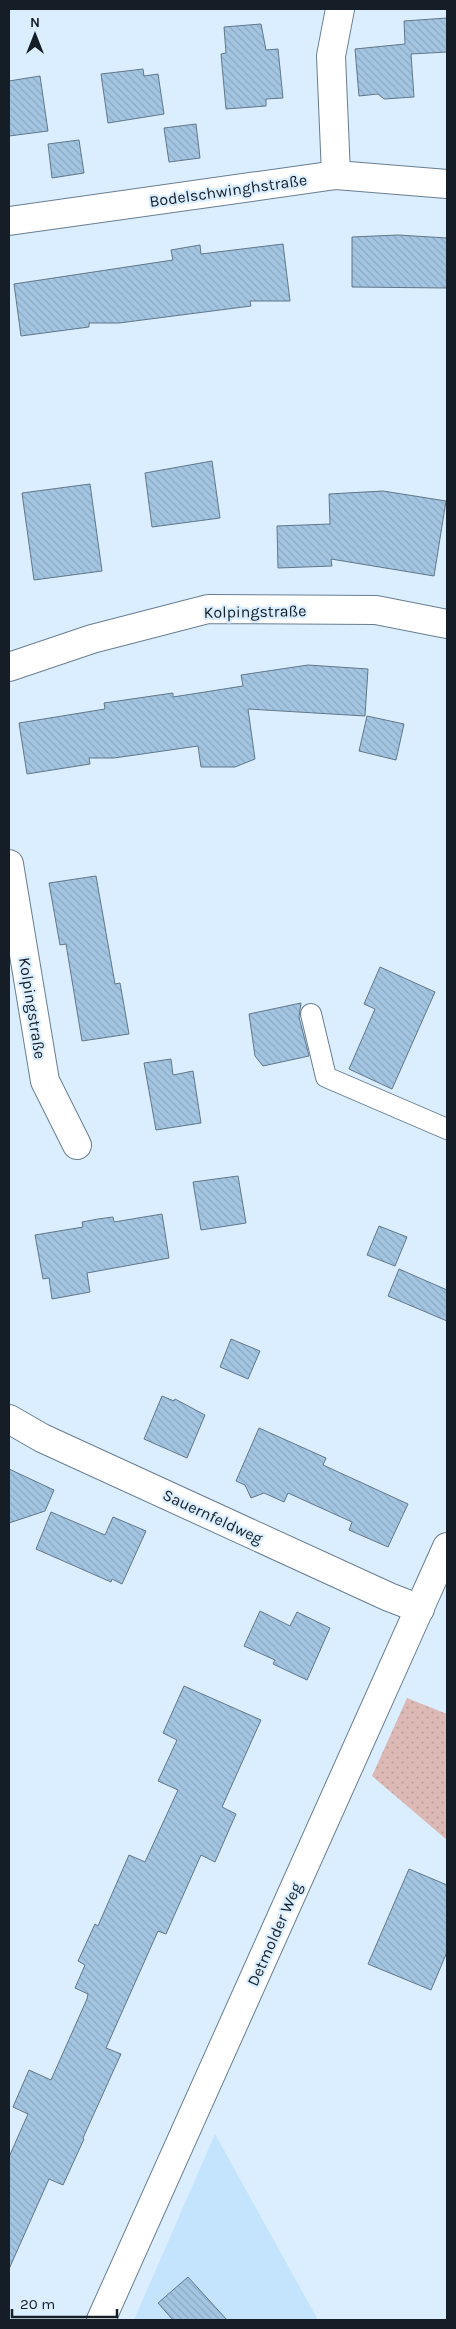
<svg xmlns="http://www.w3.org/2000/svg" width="456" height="2329" viewBox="0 0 456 2329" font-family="Karla,sans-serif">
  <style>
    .built { fill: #c4e3fd }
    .grass { fill: url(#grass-dots) }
    .building { fill: url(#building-back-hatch); stroke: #61778a }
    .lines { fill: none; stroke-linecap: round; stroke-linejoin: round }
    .service-casing { stroke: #687e91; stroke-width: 22 }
    .minor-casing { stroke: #687e91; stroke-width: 30 }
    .tertiary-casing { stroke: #687e91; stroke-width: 30 }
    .service { stroke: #fff; stroke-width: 20 }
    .minor { stroke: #fff; stroke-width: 28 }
    .tertiary { stroke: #fff; stroke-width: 28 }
    .labels { text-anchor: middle; stroke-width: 4.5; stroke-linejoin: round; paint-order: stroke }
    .street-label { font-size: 16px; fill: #151e26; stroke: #daeeff }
  </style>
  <defs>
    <pattern id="grass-dots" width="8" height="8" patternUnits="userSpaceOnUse" patternTransform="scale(1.25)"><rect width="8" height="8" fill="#dcb9b4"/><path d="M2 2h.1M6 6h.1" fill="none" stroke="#bc9f9b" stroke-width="1.8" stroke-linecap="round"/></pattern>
    <pattern id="building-back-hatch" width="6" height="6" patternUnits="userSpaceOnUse" patternTransform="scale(1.25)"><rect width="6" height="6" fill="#a3c5e2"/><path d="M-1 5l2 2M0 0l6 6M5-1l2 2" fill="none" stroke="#8ba9c2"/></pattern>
  </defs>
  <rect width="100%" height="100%" fill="#daeeff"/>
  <!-- built -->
  <polygon class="built" points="215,2134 318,2320 134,2320"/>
  <!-- grass -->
  <polygon class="grass" points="407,1698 447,1714 447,1840 372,1776"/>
  <!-- building -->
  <g class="building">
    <polygon points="447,18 447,52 411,54 414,97 384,99 378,94 359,96 355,49 405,44 404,21"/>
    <polygon points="261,24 266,50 278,49 283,98 266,99 266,106 226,109 221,54 226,53 224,27"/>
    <polygon points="143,69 144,76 158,74 164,114 108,123 101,74"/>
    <polygon points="40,76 48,131 9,136 9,81"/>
    <polygon points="196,124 200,158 169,162 164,128"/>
    <polygon points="79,140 84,173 52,178 48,144"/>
    <polygon points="398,235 447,238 447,288 352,287 352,237"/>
    <polygon points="283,244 290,301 250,301 251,306 119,323 89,323 89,327 21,336 14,284 173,260 171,250 200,245 201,254"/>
    <polygon points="212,461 220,518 152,527 145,473"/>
    <polygon points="90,484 102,571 34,580 22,493"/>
    <polygon points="383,491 446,501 434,576 331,559 332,566 278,568 277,526 330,524 329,494"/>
    <polygon points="308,665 368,669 365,716 248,709 255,759 235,767 201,767 198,746 114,758 89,758 90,764 27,774 19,723 105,709 104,703 173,693 173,697 243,686 241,675"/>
    <polygon points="367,716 404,724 396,760 359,751"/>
    <polygon points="96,876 115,984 120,983 129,1034 82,1041 66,944 60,945 49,883"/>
    <polygon points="380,967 435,992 392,1089 349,1069 375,1009 364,1004"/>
    <polygon points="301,1003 299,1017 309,1056 263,1066 255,1056 249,1014"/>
    <polygon points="171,1059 173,1075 193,1071 201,1123 156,1130 144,1063"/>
    <polygon points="238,1176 246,1223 201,1230 193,1182"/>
    <polygon points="162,1214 169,1258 87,1273 90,1292 52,1299 49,1278 43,1279 35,1235 83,1227 82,1222 98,1219 113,1217 114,1222"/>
    <polygon points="379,1226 407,1237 395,1266 367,1255"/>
    <polygon points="399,1269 447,1290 447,1321 388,1296"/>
    <polygon points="231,1339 260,1351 248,1379 220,1367"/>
    <polygon points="162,1396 174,1401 175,1399 205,1415 187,1458 144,1439"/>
    <polygon points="259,1428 326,1458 323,1465 408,1504 388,1547 349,1530 352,1522 288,1493 284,1502 264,1493 251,1498 245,1485 236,1481"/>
    <polygon points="9,1469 54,1490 45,1511 9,1523"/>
    <polygon points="51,1512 105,1535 113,1517 146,1531 122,1584 112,1579 111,1582 36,1549"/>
    <polygon points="260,1611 290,1626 297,1612 330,1628 307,1680 273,1664 275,1660 244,1646"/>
    <polygon points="184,1686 261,1720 222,1807 236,1814 215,1862 201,1855 166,1934 158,1931 106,2048 121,2054 83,2138 84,2139 63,2185 49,2179 9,2269 9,2157 28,2114 13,2107 29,2070 51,2080 87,1999 88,1994 75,1988 85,1965 78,1961 95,1924 98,1926 129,1855 145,1862 178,1790 158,1781 177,1740 163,1733"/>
    <polygon points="409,1869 447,1885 447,1952 431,1990 368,1964"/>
    <polygon points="188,2277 227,2320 173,2320 158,2303"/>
  </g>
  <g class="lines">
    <!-- service casing -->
    <g class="service-casing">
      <polyline id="service" points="311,1014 326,1077 447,1129"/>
    </g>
    <!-- minor casing -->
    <g class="minor-casing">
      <g id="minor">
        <polyline points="336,175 331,56 340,9"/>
        <polyline points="9,221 336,175 447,184"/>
        <polyline points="9,667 92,639 208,609 376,610 447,624"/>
        <polyline points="9,864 45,1081 77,1145"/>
        <polyline points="9,1419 42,1438 389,1597 420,1609"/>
      </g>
    </g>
    <!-- tertiary casing -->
    <g class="tertiary-casing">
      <polyline id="tertiary" points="101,2320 447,1547"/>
    </g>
    <!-- service -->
    <use href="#service" class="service"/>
    <!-- minor -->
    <use href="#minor" class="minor"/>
    <!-- tertiary -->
    <use href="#tertiary" class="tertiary"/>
  </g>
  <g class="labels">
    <!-- street labels -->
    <g class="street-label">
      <text transform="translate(228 190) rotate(-8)" y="6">Bodelschwinghstraße</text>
      <text transform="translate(255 611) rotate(-1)" y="6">Kolpingstraße</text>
      <text transform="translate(33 1008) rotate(81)" y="6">Kolpingstraße</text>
      <text transform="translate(213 1516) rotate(25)" y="6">Sauernfeldweg</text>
      <text transform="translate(274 1934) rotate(-66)" y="6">Detmolder Weg</text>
    </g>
  </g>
  <!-- border -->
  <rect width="456" height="2329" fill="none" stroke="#151e26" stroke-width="20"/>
  <!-- north arrow -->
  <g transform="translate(35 35)" stroke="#daeeff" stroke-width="4" paint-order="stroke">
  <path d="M0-4L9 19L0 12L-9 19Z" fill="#151e26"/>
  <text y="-8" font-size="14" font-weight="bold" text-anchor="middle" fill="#151e26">N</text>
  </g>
  <!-- scale -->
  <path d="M12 2309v8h105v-8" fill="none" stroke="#151e26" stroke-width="2.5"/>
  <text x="20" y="2309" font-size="15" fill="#151e26" stroke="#daeeff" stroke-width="4" paint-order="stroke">20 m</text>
</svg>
